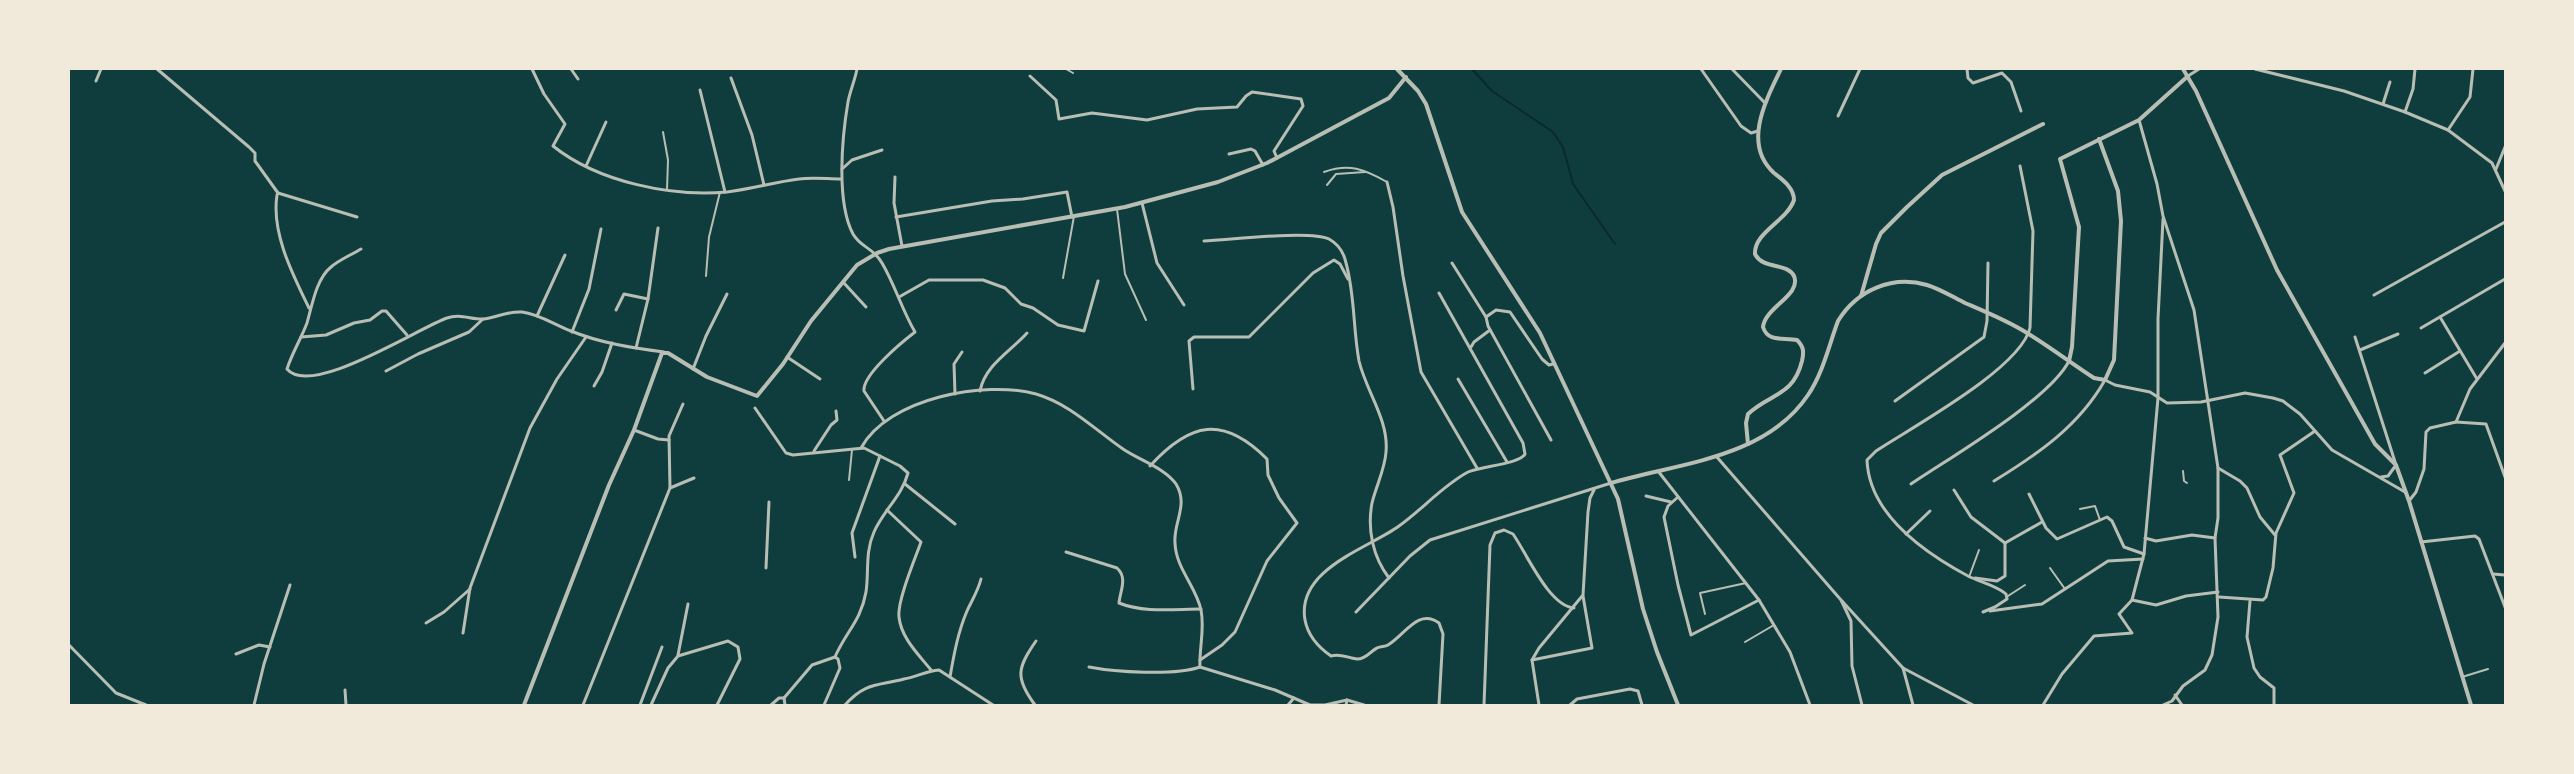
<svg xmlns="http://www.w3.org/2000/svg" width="2574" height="774" viewBox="0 0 2574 774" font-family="Lato,sans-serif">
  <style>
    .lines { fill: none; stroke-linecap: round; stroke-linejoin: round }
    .stream { stroke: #0a2a2b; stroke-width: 2 }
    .service { stroke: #b8beb3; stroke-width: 2 }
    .minor { stroke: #b8beb3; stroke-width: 3 }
    .tertiary { stroke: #b8beb3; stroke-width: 4 }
  </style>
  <rect width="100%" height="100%" fill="#0f3d3e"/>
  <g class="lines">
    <!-- stream -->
    <polyline class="stream" points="1472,69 1492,91 1553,132 1563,147 1573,184 1615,244"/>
    <!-- service -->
    <g class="service">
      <polyline points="1066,69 1073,73"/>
      <polyline points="663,132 668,160 667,190"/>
      <path d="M1324 172C1349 163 1364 169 1387 182"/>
      <polyline points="1327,185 1336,174 1365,172"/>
      <polyline points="1117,209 1125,274 1146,320"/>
      <polyline points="706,276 709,237 720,192"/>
      <polyline points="1063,278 1074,216"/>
      <polyline points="2183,471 2184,481 2187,483"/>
      <polyline points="849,480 852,450"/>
      <polyline points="2080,509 2095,506 2100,520"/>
      <polyline points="2050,568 2065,589"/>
      <polyline points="1969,577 1979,550"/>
      <polyline points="2008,596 2025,585"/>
      <polyline points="1705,614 1700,593 1746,583"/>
      <polyline points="1745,642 1774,625"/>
      <polyline points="2462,677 2488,669"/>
    </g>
    <!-- minor -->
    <g class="minor">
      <polyline points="157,69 249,147 255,153 255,161 278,193"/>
      <path d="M532 69 544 94 565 124 553 146C598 182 671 197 727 192 751 189 775 182 799 179 813 177 827 179 841 179"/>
      <polyline points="571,69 578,79"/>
      <path d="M857 69C855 80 850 91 848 102 842 137 836 202 853 234 861 248 873 247 882 263 895 285 902 310 915 332 902 342 862 375 864 391L884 421"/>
      <polyline points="1701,69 1741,126 1751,133 1758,131"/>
      <polyline points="1732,69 1765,103"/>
      <polyline points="1967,69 1968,78 1973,83 2002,73 2011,82 2021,111"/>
      <polyline points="2255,69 2344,91 2405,112 2448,130 2492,163 2505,191"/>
      <polyline points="1030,76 1056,100 1059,119 1092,113 1147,120 1197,109 1237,107 1246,96 1252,92 1301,99 1303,106 1274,151 1277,158"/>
      <polyline points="2188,76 2199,69"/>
      <polyline points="731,78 752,135 764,185"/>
      <polyline points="96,81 101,69"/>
      <polyline points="700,90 725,192"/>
      <polyline points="2383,104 2390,82"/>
      <polyline points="2405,112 2413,89 2415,69"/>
      <polyline points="1838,116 1860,69"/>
      <polyline points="2139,120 2157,184 2163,216 2194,310 2218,468 2218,518 2215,538 2218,617 2212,655 2205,670 2183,686 2172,701 2163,705"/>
      <polyline points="2448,130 2470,97 2473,69"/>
      <polyline points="1229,154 1251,149 1255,151 1263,165"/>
      <polyline points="586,166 606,122"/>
      <polyline points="842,169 852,160 882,150"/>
      <polyline points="2496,169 2505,147"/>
      <polyline points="895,177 894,203 902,246"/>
      <polyline points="1387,182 1393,207 1403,276 1421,372 1477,468"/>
      <polyline points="1142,203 1157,263 1184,305"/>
      <polyline points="896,217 992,201 1023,199 1067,192 1072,217"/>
      <path d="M1204 241C1230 240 1309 230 1329 239 1338 244 1344 253 1346 263 1355 295 1353 329 1359 361 1366 391 1389 420 1386 452 1385 469 1376 486 1372 503 1367 530 1373 557 1389 578"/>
      <path d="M361 249C351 255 339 260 331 267 316 279 312 306 307 323 301 339 292 353 287 369 311 398 418 328 447 318 460 313 472 320 484 319 498 317 508 311 522 312 539 314 555 325 571 331 600 343 633 348 664 352"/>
      <polyline points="1452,263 1486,317 1488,326 1551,440"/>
      <polyline points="843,282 866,307"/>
      <polyline points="2374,295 2505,222"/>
      <polyline points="899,297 929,280 983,280 1005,288 1021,304 1033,308 1058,325 1084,331 1098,281"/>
      <path d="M309 308C293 275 271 233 277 195L278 193 357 217"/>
      <polyline points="616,310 624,294 648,299"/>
      <polyline points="537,316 565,255"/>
      <polyline points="1486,317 1496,310 1510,312 1542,359 1549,365 1553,364"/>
      <polyline points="2440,317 2477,379"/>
      <polyline points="2421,328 2505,279"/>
      <polyline points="572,332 589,289 601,229"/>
      <polyline points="301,337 326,335 354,323 370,320 382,311 386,311 407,335"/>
      <polyline points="2355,337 2396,465 2388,476 2381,477"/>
      <polyline points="1471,347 1474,342 1490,330"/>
      <polyline points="636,348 648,299 658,228"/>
      <polyline points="2360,350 2398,334"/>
      <polyline points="787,357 820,379"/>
      <polyline points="693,369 706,336 727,294"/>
      <polyline points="386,371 418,354 469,332 483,319"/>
      <polyline points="2425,373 2460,351"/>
      <polyline points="1458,379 1507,462"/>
      <polyline points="594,386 602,372 612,343"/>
      <polyline points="1193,389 1189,341 1194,337 1249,337 1313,273 1334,260 1340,264 1348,279"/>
      <path d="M980 391C985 365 1011 351 1027 333"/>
      <polyline points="955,394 954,364 962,352"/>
      <polyline points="1895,401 1984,337 1987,321 1988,263"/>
      <path d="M755 408 786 453 793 455 864 448 900 466 908 473C902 496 883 511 874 532 865 552 869 572 866 592 861 621 845 633 835 657"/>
      <polyline points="2456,422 2486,424 2505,477"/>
      <polyline points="634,430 658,439 669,440"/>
      <path d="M861 448C888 398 985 380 1036 394 1070 404 1094 429 1123 449 1139 460 1165 468 1176 484 1189 505 1173 523 1175 543 1176 569 1196 586 1201 610 1205 629 1199 648 1200 667L1275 690 1310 705H1325L1347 700 1364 705"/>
      <polyline points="814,451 831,425 837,420 836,411"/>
      <polyline points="1716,456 1841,600 1851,621 1852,666 1862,705"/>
      <path d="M1150 466C1190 422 1223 415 1267 459L1268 475 1279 498 1297 523 1267 561 1235 632 1222 645 1200 660"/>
      <polyline points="2218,468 2240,481 2247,488 2260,517 2275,535"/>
      <polyline points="1658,471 1759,600 1790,652 1810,705"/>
      <path d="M1994 481C2038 454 2079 426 2105 380L2115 385 2150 392 2167 403 2201 402 2245 393 2273 398 2283 401 2300 414 2332 450 2405 492"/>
      <polyline points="905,484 955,524"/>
      <path d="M1911 484C1951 457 2049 400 2069 361"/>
      <polyline points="670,488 694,478"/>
      <polyline points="1954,490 1971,517 2005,543"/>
      <polyline points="2029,494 2046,528 2057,539 2107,517 2112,521 2124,547 2144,554"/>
      <polyline points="1646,496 1671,502"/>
      <polyline points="1678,497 1668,506 1664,517 1678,585 1691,635 1759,600"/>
      <polyline points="2409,501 2416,492 2424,469 2426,432 2430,428 2456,422 2470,389 2505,343"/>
      <path d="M887 510 921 542C915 559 897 601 899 617 901 638 919 655 931 670"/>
      <polyline points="1906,534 1930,511"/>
      <polyline points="2145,538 2156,541 2192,535 2215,538"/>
      <polyline points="2421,542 2475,536 2479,539 2505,607"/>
      <polyline points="2005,543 2042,522"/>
      <path d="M1066 552 1117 568C1128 578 1120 591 1119 603 1143 613 1175 609 1201 609"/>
      <polyline points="855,557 852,533 880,456"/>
      <polyline points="766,568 769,502"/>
      <polyline points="2493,574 2505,575"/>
      <polyline points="1975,578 1997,581 2005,576 2005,543"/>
      <polyline points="2219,597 2263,600 2266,597 2273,568 2276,533 2294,493 2280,455 2315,431"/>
      <polyline points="2132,600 2156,605 2186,596 2218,592"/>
      <polyline points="1842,601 1903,668 1973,705"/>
      <polyline points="2250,601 2247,637 2254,668 2260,677 2274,688 2274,705"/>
      <polyline points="1990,611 2042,604 2108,561 2143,559"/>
      <polyline points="1356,612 1410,556 1430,540 1611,483"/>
      <path d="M1983 612 1995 607 2007 599 2006 594C1997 586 1980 582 1968 576 1925 553 1869 515 1867 460L1876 451C1912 427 2020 369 2030 328L2033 231 2020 166"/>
      <polyline points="426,623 444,612 470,589"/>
      <polyline points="463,633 470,588 530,428 557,379 586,337"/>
      <polyline points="69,645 116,693 146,705"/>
      <polyline points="236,654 259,645 270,647"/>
      <polyline points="678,655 688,604"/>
      <polyline points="1532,660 1592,648 1583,596"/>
      <path d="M1089 667C1115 672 1174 676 1200 667"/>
      <polyline points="1903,668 1913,705"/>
      <path d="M950 677C954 654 958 632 967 611 972 600 978 591 981 579"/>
      <polyline points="345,690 346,705"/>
      <polyline points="2175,695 2182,705"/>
      <polyline points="784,698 812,665 835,657 838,659 840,668 824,705"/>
      <polyline points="784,698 785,705"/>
      <polyline points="254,705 264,664 290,585"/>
      <polyline points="583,705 670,488 669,436 683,404"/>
      <polyline points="640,705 662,647"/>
      <polyline points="651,705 668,668 678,656 728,641 738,647 740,659 717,705"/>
      <polyline points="771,705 779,698 784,698"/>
      <path d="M845 705C865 682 878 686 904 679 916 677 926 671 939 670L993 705"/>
      <path d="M1035 705C1015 678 1017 668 1036 641"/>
      <polyline points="1288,705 1294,698"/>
      <polyline points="1346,705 1347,700"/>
      <path d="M1439 705 1443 634 1439 623C1418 608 1405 635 1388 645 1385 647 1381 646 1377 648 1370 651 1367 659 1357 659 1347 658 1341 653 1331 656 1318 647 1308 636 1305 620 1296 569 1369 548 1399 526 1423 509 1442 486 1468 472 1481 466 1520 464 1525 454L1523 443 1439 293"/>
      <path d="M1484 705 1490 545 1495 533 1504 530 1513 534C1527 554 1549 606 1574 608"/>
      <polyline points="1539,705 1532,660 1539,648 1583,595 1588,512 1590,498 1594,490"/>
      <polyline points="1570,705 1577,699 1630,689 1638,691 1642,705"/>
      <polyline points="2043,705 2062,674 2094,636 2132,633 2119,614 2132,600 2144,554 2158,398 2158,319 2163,219"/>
    </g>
    <!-- tertiary -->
    <g class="tertiary">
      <polyline points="1397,69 1418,91 1426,104 1462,212 1540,333 1618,499 1643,609 1657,652 1678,705"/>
      <polyline points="2183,69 2196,91 2277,270 2375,444 2396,465 2409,501 2471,705"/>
      <polyline points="1861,296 1876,244 1881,233 1907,207 1942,175 2043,124"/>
      <polyline points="2069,361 2072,347 2079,227 2060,159 2139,120 2188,76"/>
      <path d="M1748 444 1746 423 1748 414C1770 393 1793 397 1802 361 1804 352 1804 347 1797 340 1784 337 1768 343 1763 327 1765 307 1802 295 1794 276 1787 262 1763 270 1755 254 1754 232 1787 221 1794 200 1794 188 1783 180 1774 173 1742 144 1766 100 1781 69"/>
      <path d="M1611 483C1678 463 1765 459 1808 395 1823 373 1829 345 1838 321 1857 290 1892 275 1927 285 1940 289 1953 297 1965 303 1986 312 2008 321 2027 333 2050 347 2071 363 2094 378L2105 380 2114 360 2121 221 2118 191 2099 139"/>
      <polyline points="524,705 609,485 634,430 662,353 668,353 707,377 757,396 783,364 811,321 857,265 877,253 889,249 1125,207 1218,182 1267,163 1359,114 1389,98 1406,77"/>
    </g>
  </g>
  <!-- border -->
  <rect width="2574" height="774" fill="none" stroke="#f1e9da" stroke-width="140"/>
</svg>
